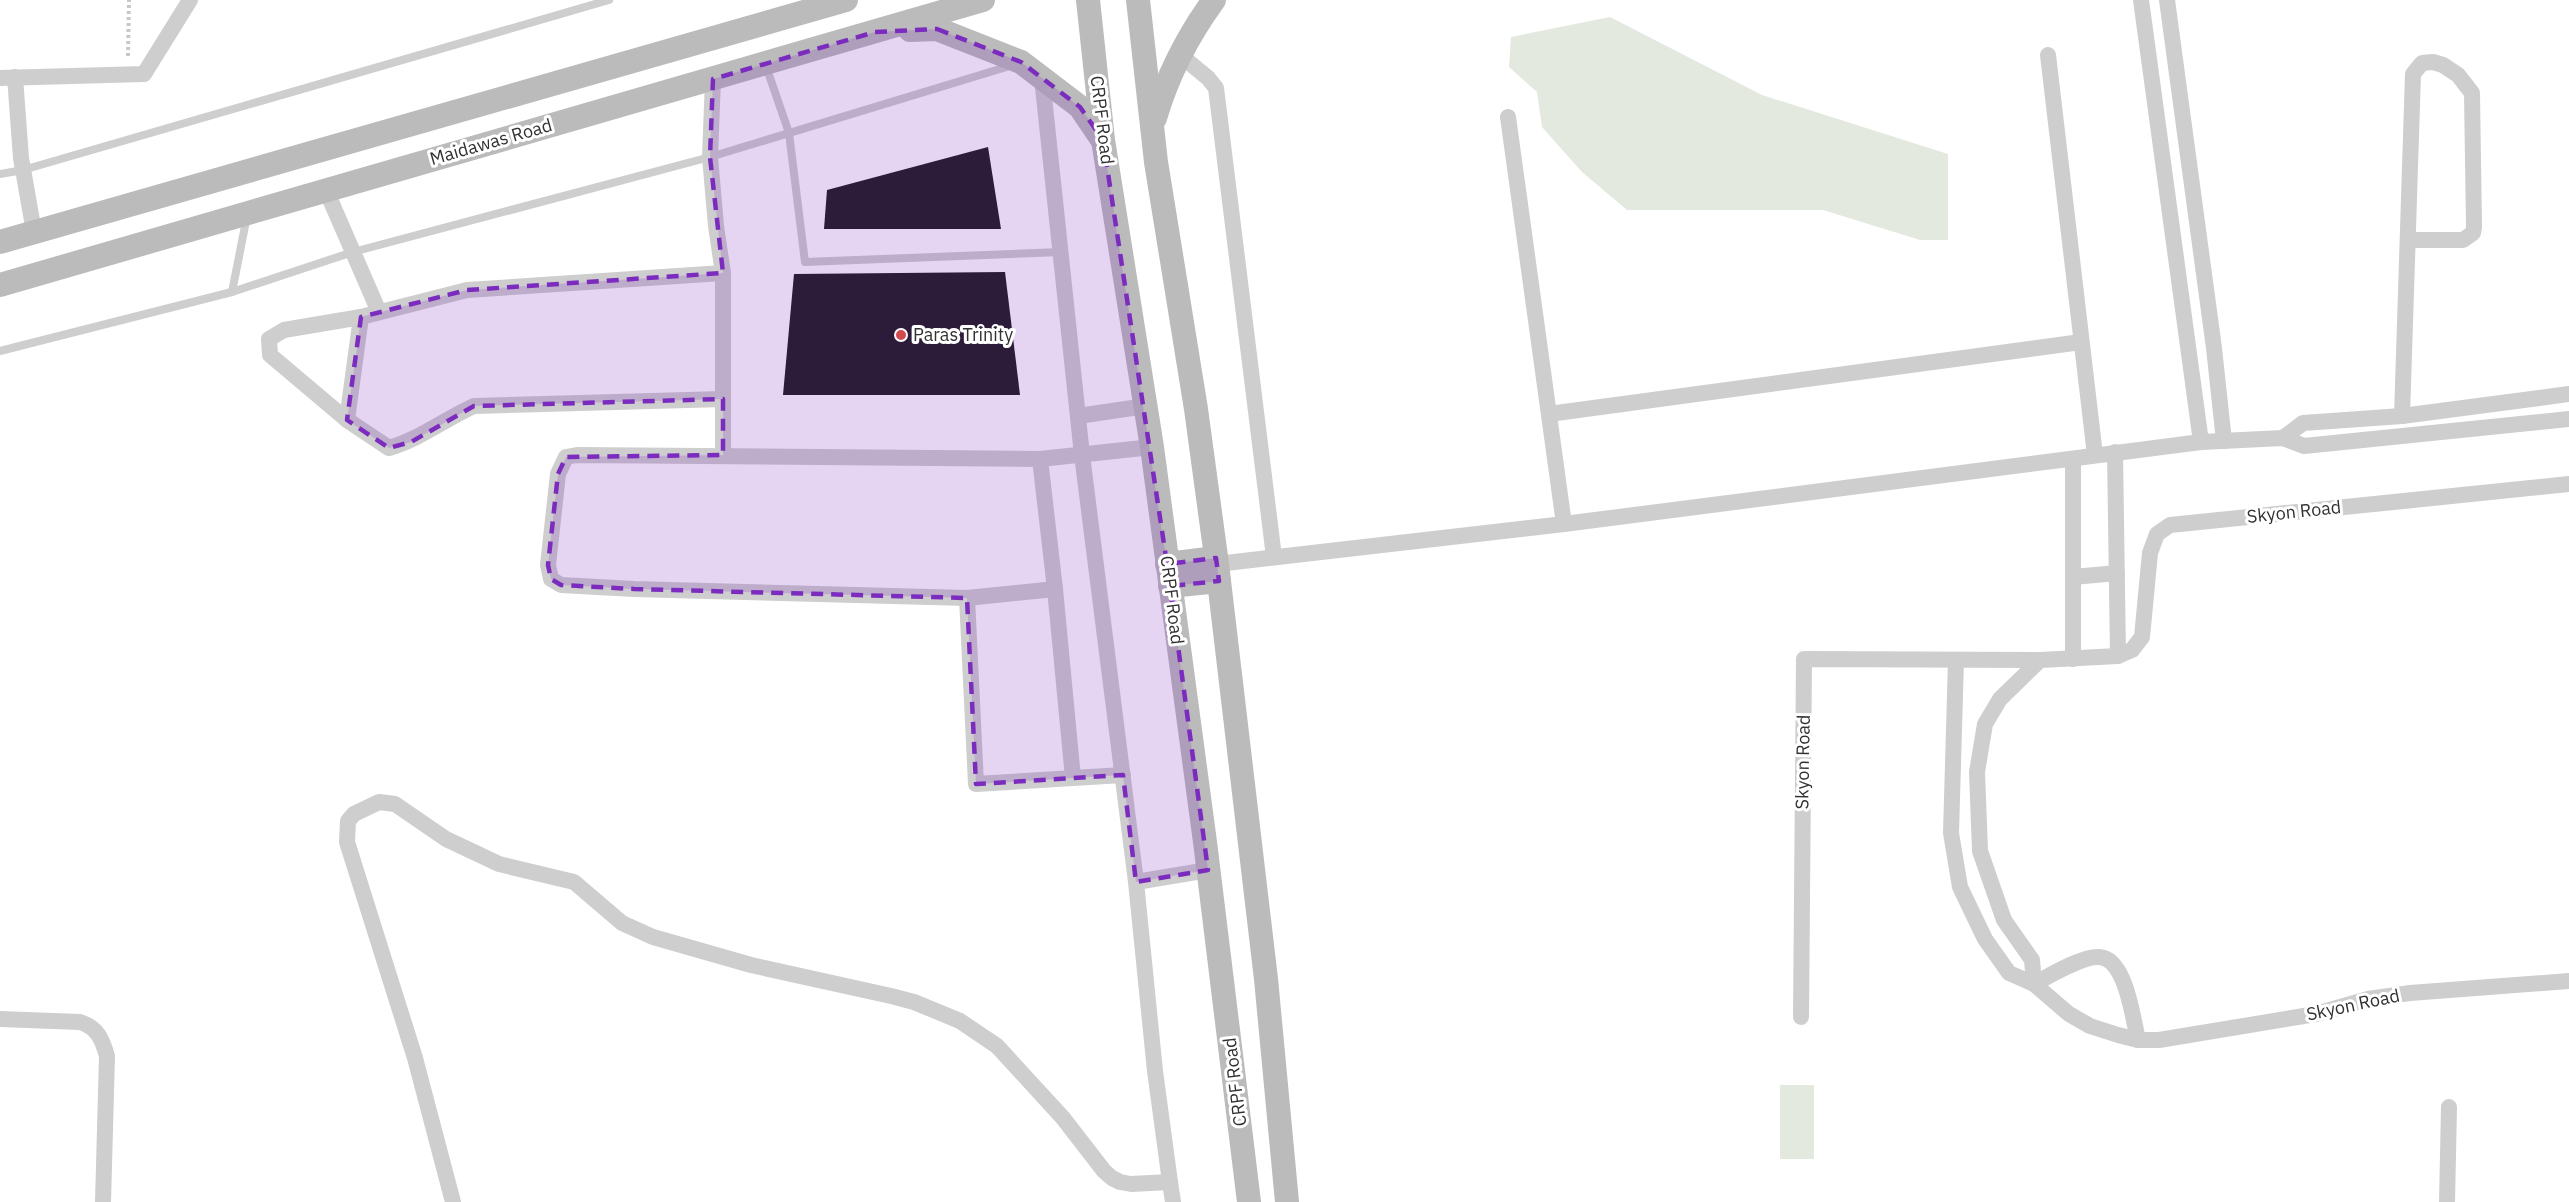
<svg xmlns="http://www.w3.org/2000/svg" width="2569" height="1202" viewBox="0 0 2569 1202" font-family="'IBM Plex Sans',sans-serif">
  <style>
    .green { fill: #e3e9de }
    .building { fill: #181818 }
    .lines { fill: none; stroke-linecap: round; stroke-linejoin: round }
    .path { stroke: #c8c8c8; stroke-width: 4; stroke-dasharray: 3 3; stroke-linecap: butt }
    .lane { stroke: #cecece; stroke-width: 8 }
    .street { stroke: #cecece; stroke-width: 16 }
    .secondary { stroke: #bbb; stroke-width: 24 }
    .marked { fill: #7b2cbf; fill-opacity: 0.2; stroke: #7b2cbf; stroke-width: 4.5; stroke-dasharray: 12 8; stroke-linejoin: round }
    .poi-dot { fill: #d14a4d; stroke: #fff; stroke-width: 2 }
    .labels { text-anchor: middle; stroke-width: 6; stroke-linejoin: round; paint-order: stroke }
    .street-label { font-size: 18px; fill: #313131; stroke: #fff }
    .poi-label { font-size: 18px; fill: #313131; stroke: #fff; text-anchor: start }
  </style>
  <rect width="100%" height="100%" fill="#fff"/>
  <!-- green -->
  <g class="green">
    <polygon points="1610,17 1762,95 1948,154 1948,240 1920,240 1823,210 1627,210 1582,172 1542,127 1537,92 1509,67 1511,37"/>
    <rect x="1780" y="1085" width="34" height="74"/>
  </g>
  <!-- building -->
  <g class="building">
    <polygon points="988,147 1001,229 824,229 827,190"/>
    <polygon points="1005,272 1020,395 783,395 794,274"/>
  </g>
  <g class="lines">
    <!-- path -->
    <polyline class="path" points="128,56 129,0"/>
    <!-- lane -->
    <g class="lane">
      <polyline points="766,66 789,133 805,262 1061,252"/>
      <polyline points="0,174 23,170 609,0"/>
      <polyline points="232,292 247,216"/>
      <polyline points="0,351 232,292 353,252 710,157 1013,65"/>
    </g>
    <!-- street -->
    <g class="street">
      <polyline points="2141,0 2201,442"/>
      <polyline points="2167,0 2214,348 2224,441"/>
      <polyline points="1179,54 1208,78 1216,88 1274,557"/>
      <polyline points="2048,55 2095,455"/>
      <polyline points="15,77 21,158 34,232"/>
      <polyline points="0,78 144,74 190,0"/>
      <polyline points="1042,78 1082,455 1136,882"/>
      <polyline points="713,79 710,157 716,226 723,273 723,455"/>
      <polyline points="1508,117 1564,524"/>
      <polyline points="326,190 379,312"/>
      <path d="M361 317 284 330 269 339 270 355 347 420 389 448C420 439 445 419 474 406L723 399"/>
      <polyline points="1549,414 2081,342"/>
      <polyline points="1078,416 1146,406"/>
      <polyline points="2402,416 2413,74 2422,63 2433,62 2443,65 2458,75 2472,93 2474,227 2473,233 2463,240 2410,240"/>
      <polyline points="347,420 361,317 467,290 723,273"/>
      <polyline points="2283,438 2303,423 2402,416 2569,394"/>
      <polyline points="1040,459 1055,589 967,598 634,589 561,585 551,579 548,565 558,474 566,457 577,455 1040,459 1152,447"/>
      <polyline points="2073,459 2073,659"/>
      <polyline points="1217,564 1564,524 2201,442 2283,438 2304,446 2569,419"/>
      <polyline points="2073,577 2117,573"/>
      <polyline points="967,598 976,784 1073,778 1055,589"/>
      <polyline points="2118,656 2132,650 2142,637 2150,553 2157,534 2170,525 2569,484"/>
      <polyline points="1956,660 1951,833 1960,887 1985,939 2009,973 2034,984 2069,1014 2090,1026 2118,1035 2138,1040 2159,1040 2316,1014 2368,999 2410,993 2569,981"/>
      <polyline points="1073,778 1123,775"/>
      <polyline points="2034,984 2032,960 2004,920 1980,851 1977,772 1985,724 2000,699 2040,660"/>
      <path d="M2034 984C2049 976 2082 956 2099 957 2126 958 2133 1019 2138 1040"/>
      <polyline points="1801,1017 1804,659 2040,660 2118,656 2115,452"/>
      <path d="M0 1019 80 1022C98 1028 102 1039 107 1056L103 1202"/>
      <polyline points="1170,1182 1173,1202"/>
      <polyline points="453,1202 415,1058 347,842 348,821 354,814 379,802 395,804 446,839 499,864 574,882 622,923 653,937 751,965 891,996 914,1002 960,1021 997,1046 1063,1118 1104,1171 1112,1178 1120,1182 1131,1184 1170,1182 1155,1071 1136,882 1208,870"/>
      <polyline points="2447,1202 2449,1107"/>
    </g>
    <!-- secondary -->
    <g class="secondary">
      <polyline points="1088,0 1103,140 1152,447 1205,842 1249,1202"/>
      <polyline points="1138,0 1156,162 1196,409 1217,564 1266,979 1287,1202"/>
      <polyline points="910,30 937,29 1021,62 1080,107 1101,138"/>
      <path d="M1155 118C1168 74 1187 37 1214 0"/>
      <polyline points="0,242 846,0"/>
      <polyline points="0,285 983,0"/>
      <polyline points="1167,564 1216,558"/>
      <polyline points="1170,586 1219,581"/>
    </g>
  </g>
  <!-- marked area -->
  <path class="marked" d="M937 29 1021 62 1080 107 1103 140 1167 564 1216 558 1219 581 1170 586 1208 870 1136 882 1123 775 976 784 967 598 634 589 561 585 551 579 548 565 558 474 566 457 723 455V399L474 406 411 442 389 448 347 420 361 317 467 290 723 273 710 157 713 79 875 32Z"/>
  <!-- markers -->
  <circle class="poi-dot" cx="901" cy="335" r="6"/>
  <g class="labels">
    <!-- street labels -->
    <g class="street-label">
      <text transform="translate(1102 120) rotate(83)" y="6">CRPF Road</text>
      <text transform="translate(491 142) rotate(-16)" y="6">Maidawas Road</text>
      <text transform="translate(2294 512) rotate(-6)" y="6">Skyon Road</text>
      <text transform="translate(1172 600) rotate(83)" y="6">CRPF Road</text>
      <text transform="translate(1803 762) rotate(-89)" y="6">Skyon Road</text>
      <text transform="translate(2353 1005) rotate(-12)" y="6">Skyon Road</text>
      <text transform="translate(1235 1082) rotate(-97)" y="6">CRPF Road</text>
    </g>
    <!-- poi labels -->
    <g class="poi-label">
      <text x="913" y="341">Paras Trinity</text>
    </g>
  </g>
</svg>
